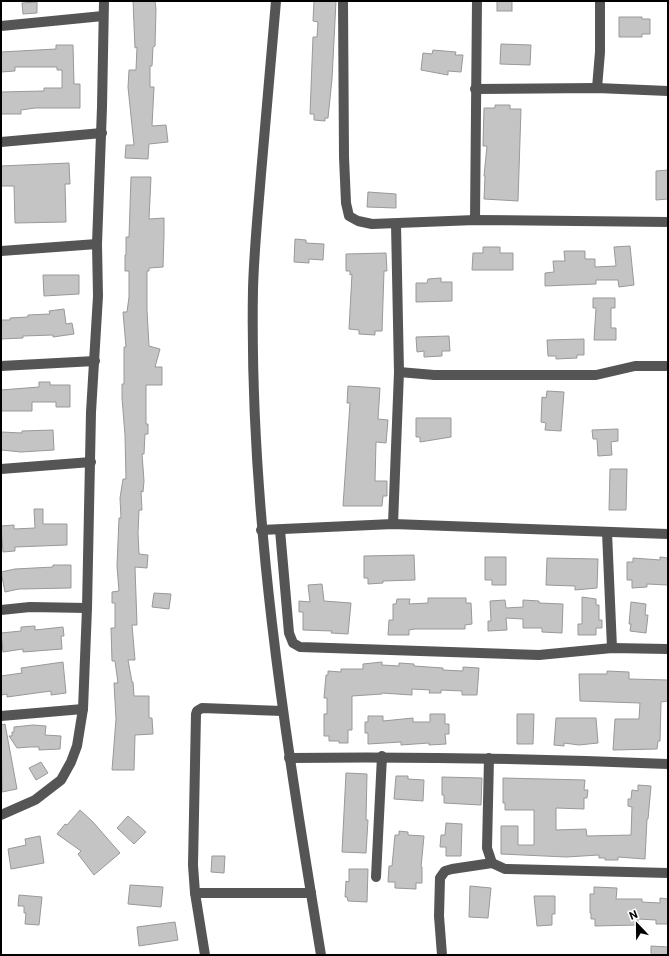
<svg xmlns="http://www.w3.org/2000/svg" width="669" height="956" viewBox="0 0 669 956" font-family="Roboto,sans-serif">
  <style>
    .building { fill: #c4c4c4; stroke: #999 }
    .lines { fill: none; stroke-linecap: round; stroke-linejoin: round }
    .minor { stroke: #555; stroke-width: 10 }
  </style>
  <rect width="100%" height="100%" fill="#fff"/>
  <!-- building -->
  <g class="building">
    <polygon points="133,1 155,1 156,9 155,46 153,47 152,66 150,66 150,87 154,87 152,126 166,125 168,142 149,144 148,159 125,158 126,145 134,145 128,87 129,70 136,70 137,47 135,48"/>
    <polygon points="314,1 336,1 332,79 328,118 325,118 325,121 314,120 314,114 310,114 313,37 317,37 318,22 313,21"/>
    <rect x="497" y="1" width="15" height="10"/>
    <polygon points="37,2 37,13 23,14 22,3"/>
    <polygon points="619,17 642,17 642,19 650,19 650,34 642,34 642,37 619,37"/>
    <polygon points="501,44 531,45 530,65 500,64"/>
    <polygon points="56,45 73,45 74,84 80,84 80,108 35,108 21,110 21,114 1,114 1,92 44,91 44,88 62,88 62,70 57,70 57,67 15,67 15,71 1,72 1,52 56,49"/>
    <polygon points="433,50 456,52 455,55 463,55 461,72 448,71 448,75 421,70 423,53 432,54"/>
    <polygon points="495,105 510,105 510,109 521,109 518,201 484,199 485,176 484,176 487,146 483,146 484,108 495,108"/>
    <polygon points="69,163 70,184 65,184 66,222 15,223 14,186 1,186 1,166"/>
    <polygon points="668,170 668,199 656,200 656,171"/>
    <polygon points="131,177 151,177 149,219 164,218 164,235 163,267 149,268 149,271 147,271 147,310 149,346 160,349 155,367 162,367 162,385 146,385 146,424 148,424 148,434 145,434 144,454 142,454 144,481 143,492 141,491 142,510 139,510 138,533 139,554 148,555 147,568 135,567 137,625 132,625 135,660 128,660 132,682 133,682 134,696 149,696 149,718 152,718 153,734 135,735 134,770 112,770 116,719 114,683 118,683 115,661 112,661 111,628 115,628 115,603 112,603 112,592 119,591 117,566 119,518 121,518 120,498 123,479 126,479 125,435 122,398 122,384 124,384 124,347 126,347 123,312 127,312 129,297 129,271 125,271 125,255 126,255 126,237 129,237"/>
    <polygon points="368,192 396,194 396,208 367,207"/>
    <polygon points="295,239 306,240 306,243 324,244 323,260 309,259 309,263 294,262"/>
    <polygon points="630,246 634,285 619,287 618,280 596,280 596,284 545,286 545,273 554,272 553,261 565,261 564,251 585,251 585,259 595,259 595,267 616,266 614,247"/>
    <polygon points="483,247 500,247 500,253 513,253 513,270 472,270 473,253 483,253"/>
    <polygon points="386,253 387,271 384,271 382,331 375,331 375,335 359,334 359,330 349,329 352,274 350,275 350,271 346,271 346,254"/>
    <polygon points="43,275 79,275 79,294 44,296"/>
    <polygon points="441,278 441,282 452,282 452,301 416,302 416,283 427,283 428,279"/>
    <polygon points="593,298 615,298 615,308 611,308 611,328 616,328 616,340 594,340 596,308 593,308"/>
    <polygon points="64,309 66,324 72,323 74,334 53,337 53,335 23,336 23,338 1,339 1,320 10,320 10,318 28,317 28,315 50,314 49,311"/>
    <polygon points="449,336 450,351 442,351 442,356 424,357 424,351 417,352 416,337"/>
    <polygon points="584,339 584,355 577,355 577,358 556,359 556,356 548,356 547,340"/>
    <polygon points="39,382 50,382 50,385 70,385 70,407 56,407 56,402 32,402 32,411 1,411 1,390 39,387"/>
    <polygon points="348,386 380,388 378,419 388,420 386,443 376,442 375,481 387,481 387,496 383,496 382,506 343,506 350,403 347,403"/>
    <polygon points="547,391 564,392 561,431 545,430 546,423 541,422 542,397 546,398"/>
    <polygon points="416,418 451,418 451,437 420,442 420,437 416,437"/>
    <polygon points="618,429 618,441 611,442 612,455 598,456 597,439 593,439 592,430"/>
    <polygon points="53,430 54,450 21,452 1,450 1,432 22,433 22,431"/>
    <polygon points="610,469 627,469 626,510 609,510"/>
    <polygon points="34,509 43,509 43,524 67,524 67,545 15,547 15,551 3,552 1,526 14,525 14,529 35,528"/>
    <polygon points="414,555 415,580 383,581 383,583 368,584 368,578 364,578 364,556"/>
    <polygon points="485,557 506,557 506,585 492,585 492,580 485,580"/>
    <polygon points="660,557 668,558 668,585 647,584 647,587 632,588 632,580 627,580 627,562 633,562 633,558 660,560"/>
    <polygon points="547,558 598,559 597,588 575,590 575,586 546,585"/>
    <polygon points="53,565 71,565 71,588 19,589 5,592 1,572 15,569 53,567"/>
    <polygon points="322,584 324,601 351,603 348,634 331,633 332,631 303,630 303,612 299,612 299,601 310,602 308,585"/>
    <polygon points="154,593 171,594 169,609 152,607"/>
    <polygon points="582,597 596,599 596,605 599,605 599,620 602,620 602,628 596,628 596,635 578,635 578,624 582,624"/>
    <polygon points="428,598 466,598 466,603 471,603 472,624 465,625 465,629 415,629 409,630 409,635 388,635 389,620 393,620 393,604 396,604 397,599 410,599 409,604 428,603"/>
    <polygon points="505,600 506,608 523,607 523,600 539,601 539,603 563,604 562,633 542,632 542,628 523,628 523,619 506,618 507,630 488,631 488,621 491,621 490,601"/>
    <polygon points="631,602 646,604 645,615 648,615 646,633 630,631 631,624 629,624"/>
    <polygon points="35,626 35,630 63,627 64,636 61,636 62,649 23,652 23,649 3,652 1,633 21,631 21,627"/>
    <polygon points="63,662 66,693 51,695 51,691 7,697 7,694 1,695 1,676 22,673 21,668"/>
    <polygon points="382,662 382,665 399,666 399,663 414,664 414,666 443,668 443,670 463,671 463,667 479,668 477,695 462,695 462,691 441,690 441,693 429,693 430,690 412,689 412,695 382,693 382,694 352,696 352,730 348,730 348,743 339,743 339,741 329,741 329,736 324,736 324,714 327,714 327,698 324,698 326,675 328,675 328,671 341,672 341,669 363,669 363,664"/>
    <polygon points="607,671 629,672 629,679 668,680 668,701 661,702 660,741 658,741 657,749 613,750 615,719 639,719 640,703 580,701 579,674 607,674"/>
    <polygon points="430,714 445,714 445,724 449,724 449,734 445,734 446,744 429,745 429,743 401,745 401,742 368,744 368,733 365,733 365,722 368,722 368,716 383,716 383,721 413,718 413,722 430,722"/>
    <polygon points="517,714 534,714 533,744 517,744"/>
    <polygon points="556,718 596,718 598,743 579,745 564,743 564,746 554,745"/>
    <polygon points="5,724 17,789 2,792 1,725"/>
    <polygon points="33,725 46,726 45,735 61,736 60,749 39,750 39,747 30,747 17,748 9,736 12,736 12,732 14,732 14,727"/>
    <polygon points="41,762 48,773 36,780 29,768"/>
    <polygon points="346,773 367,774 366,820 368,820 366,853 342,852"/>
    <polygon points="396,776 408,776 408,779 424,780 423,801 394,799"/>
    <polygon points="442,777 482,778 481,805 444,803 444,795 442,795"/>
    <polygon points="503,778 585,780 584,790 588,790 587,798 584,798 584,809 556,808 556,830 586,829 587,836 631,835 632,807 628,806 628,799 631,799 632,790 638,791 638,785 651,786 648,819 647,819 645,859 618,857 618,860 605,860 605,858 599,858 599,855 566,857 501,854 501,826 518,826 518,845 534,845 534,810 505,810 505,803 503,803"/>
    <polygon points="80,810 93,822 120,853 94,875 78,854 81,851 57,834 65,824 67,825"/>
    <polygon points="128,816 146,832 134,844 117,828"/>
    <polygon points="446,823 462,824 461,856 446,856 446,847 440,847 441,835 445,835"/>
    <polygon points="399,831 408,832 408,835 424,836 421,867 422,867 422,883 416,883 416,889 395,888 395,882 388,882 389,866 392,866 395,835 399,835"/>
    <polygon points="40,836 44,863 11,869 8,849 26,845 25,839"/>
    <polygon points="212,856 225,856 224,873 211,872"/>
    <polygon points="349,869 368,869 367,902 348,901 347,897 345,897 346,881 349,882"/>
    <polygon points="130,885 163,887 161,907 128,904"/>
    <polygon points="470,886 491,888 488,918 469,917"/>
    <polygon points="594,887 617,888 616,899 642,899 642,902 660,903 660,898 668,899 668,924 656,924 656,920 638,919 638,925 595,926 595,919 591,919 591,913 590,913 590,894 594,894"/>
    <polygon points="19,895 42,897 39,925 25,924 26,913 24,913 24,906 18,906"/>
    <polygon points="534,896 555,896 555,914 552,914 552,925 537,926"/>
    <polygon points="175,922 178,940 139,946 137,927"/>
    <polygon points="651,946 668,947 668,955 651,955"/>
  </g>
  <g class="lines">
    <!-- minor -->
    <g class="minor">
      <path d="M276 1C271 59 266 116 261 174 258 212 254 251 253 289 249 513 285 735 321 955"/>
      <polyline points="343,1 344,157 346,203 349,216 358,221 372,224 475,220 668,222"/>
      <polyline points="1,26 103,16"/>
      <polyline points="597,88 600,52 600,1"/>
      <polyline points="475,89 597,88 668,91"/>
      <polyline points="1,142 102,133"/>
      <polyline points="475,220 477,1"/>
      <polyline points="1,251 97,244"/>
      <polyline points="1,366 95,361"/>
      <polyline points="399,372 434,375 596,375 635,366 668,366"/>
      <polyline points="1,469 91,462"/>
      <polyline points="393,524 399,372 396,224"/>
      <polyline points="261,530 393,524 668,534"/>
      <polyline points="280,530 289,633 293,643 300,647 539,655 612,648 668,649"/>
      <polyline points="607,532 612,648"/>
      <polyline points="1,610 30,607 87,608"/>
      <polyline points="1,716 83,709"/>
      <path d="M289 758C416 756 542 759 668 764"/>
      <polyline points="489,758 487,848 492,863 505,869 668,873"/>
      <polyline points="1,815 35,800 61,780 71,762 77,746 83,709 87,608 91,412 98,296 97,244 102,107 104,1"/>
      <polyline points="376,877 382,756"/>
      <polyline points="195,893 311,893"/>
      <polyline points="205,955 195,893 193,865 196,714 197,711 202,708 283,711"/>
      <polyline points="442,955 439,916 440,878 445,871 452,869 492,863"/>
    </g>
  </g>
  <!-- border -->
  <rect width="669" height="956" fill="none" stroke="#000000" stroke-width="4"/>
  <!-- north arrow -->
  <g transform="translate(637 924) rotate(338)" stroke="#ffffff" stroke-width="3" paint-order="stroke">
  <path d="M0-3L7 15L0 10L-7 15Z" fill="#000000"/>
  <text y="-6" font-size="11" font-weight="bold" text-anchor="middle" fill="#000000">N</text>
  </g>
</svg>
